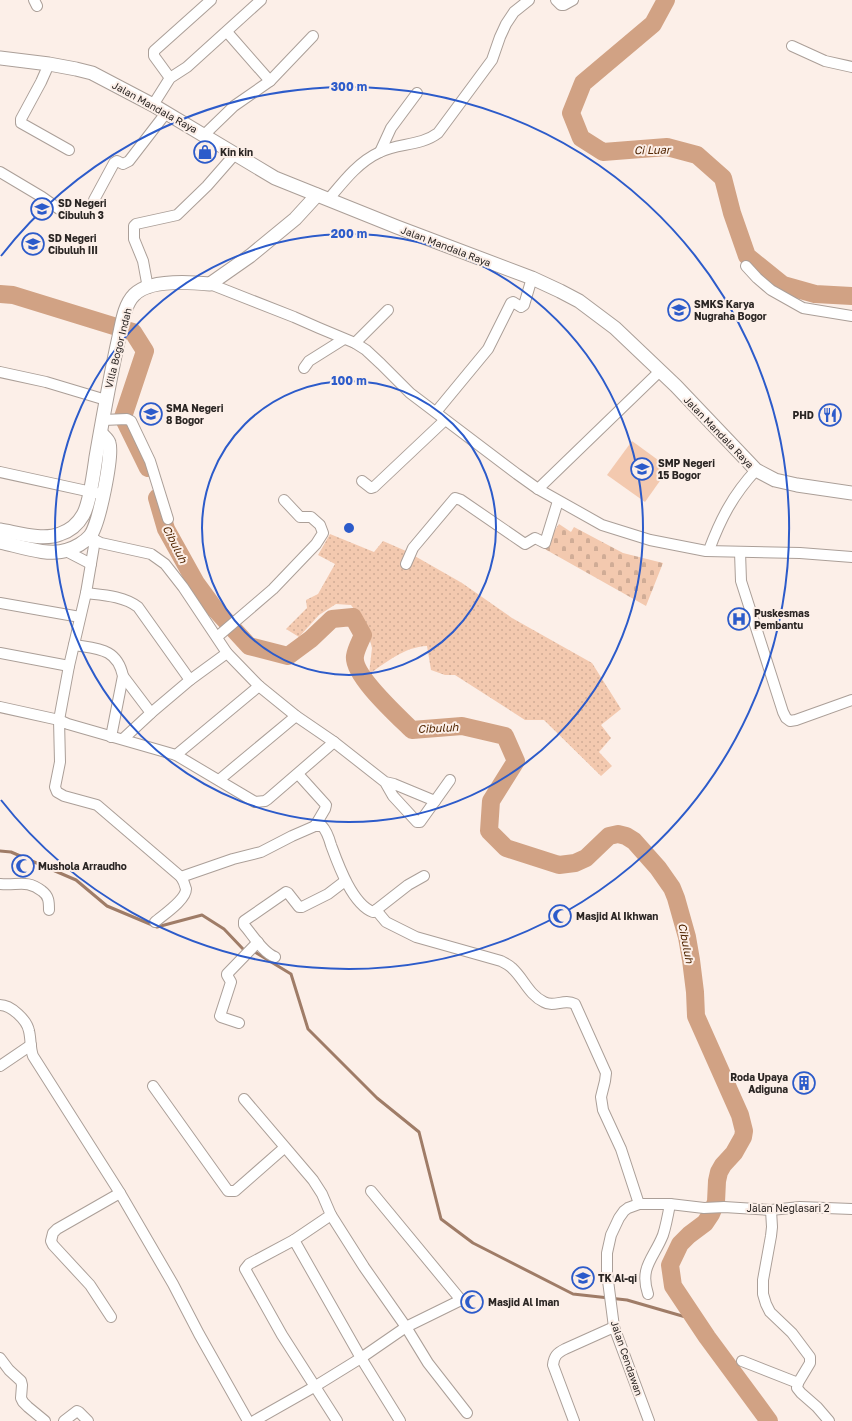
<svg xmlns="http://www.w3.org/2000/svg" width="852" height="1421" viewBox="0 0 852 1421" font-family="'Golos Text',sans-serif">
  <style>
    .grass { fill: url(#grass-dots) }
    .cemetery { fill: url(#cemetery-stones) }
    .pitch { fill: #f3c9af }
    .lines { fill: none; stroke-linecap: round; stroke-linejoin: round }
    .stream { stroke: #9f7c67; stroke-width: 3 }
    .river { stroke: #d1a284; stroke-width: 18 }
    .minor-casing { stroke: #ab9f98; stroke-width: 12 }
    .tertiary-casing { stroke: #ab9f98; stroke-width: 15 }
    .minor { stroke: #fff; stroke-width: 10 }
    .tertiary { stroke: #fff; stroke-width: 13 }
    .ring { fill: none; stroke: #2c5bca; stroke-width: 2 }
    .labels { text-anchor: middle; stroke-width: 4; stroke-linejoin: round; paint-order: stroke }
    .street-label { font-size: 10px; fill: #2a2523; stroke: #fcefe8 }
    .poi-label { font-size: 10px; font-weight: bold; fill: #2a2523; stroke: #fcefe8; text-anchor: start }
    .water-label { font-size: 11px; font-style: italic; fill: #512501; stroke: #fcefe8 }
    .centre { fill: #2c5bca; stroke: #fcefe8; stroke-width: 2 }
    .ring-label { font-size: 12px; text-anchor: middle; font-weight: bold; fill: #2c5bca; stroke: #fcefe8; stroke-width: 4; stroke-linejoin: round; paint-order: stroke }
  </style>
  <defs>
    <pattern id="grass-dots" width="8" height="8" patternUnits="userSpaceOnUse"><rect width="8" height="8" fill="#f3c9af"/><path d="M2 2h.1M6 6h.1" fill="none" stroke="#d0ac96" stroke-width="1.8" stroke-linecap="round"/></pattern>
    <pattern id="cemetery-stones" width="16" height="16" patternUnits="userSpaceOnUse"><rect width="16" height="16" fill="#f3c9af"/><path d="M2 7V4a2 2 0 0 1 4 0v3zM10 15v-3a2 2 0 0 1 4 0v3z" fill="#d0ac96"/></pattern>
  </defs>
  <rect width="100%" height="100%" fill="#fcefe8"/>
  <!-- grass -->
  <path class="grass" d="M330 534 374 552 383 541 406 551 462 583 512 618 592 663 621 709 601 725 611 738 599 752 612 766 601 776 544 720H525L455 675H445L431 670 427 646C404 647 387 662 369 674L372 648 366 625 351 605 336 604 319 615 299 637 286 629 307 608 306 600 318 594 335 564 318 555Z"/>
  <!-- cemetery -->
  <polygon class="cemetery" points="559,524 571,532 574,527 623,553 663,563 646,606 543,548"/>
  <!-- pitch -->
  <polygon class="pitch" points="632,441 669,468 645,502 607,475"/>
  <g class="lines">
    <!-- stream -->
    <g class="stream">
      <polyline points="0,851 11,852 76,880 107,906 157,927 202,915 224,929 243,949"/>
      <polyline points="253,951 291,974 308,1029 377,1098 419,1132 441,1219 473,1243 573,1294 627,1300 696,1320"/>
    </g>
    <!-- river -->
    <g class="river">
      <polyline points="666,0 653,24 583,83 571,113 581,138 603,152 667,147 697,155 723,178 732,213 747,256 783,285 815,294 852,296"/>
      <polyline points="0,294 13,295 133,332 145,351 123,417 148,468"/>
      <path d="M157 498 166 529 196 583 215 609 249 646 288 656 311 639 332 619 353 617 363 635C360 642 356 649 355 656 352 675 399 717 412 730L462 726 505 736 516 761 491 801 489 831 506 848 559 865 575 863 586 858 609 836 618 834 626 836 634 841 658 868 672 888 676 898 687 937 691 960 695 992 696 1016 740 1115 744 1131 743 1137 734 1153 723 1165 719 1172 717 1181 716 1202 711 1214 705 1223 689 1235 680 1244 670 1265 673 1286 707 1337 769 1421"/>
    </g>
    <!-- minor casing -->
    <g class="minor-casing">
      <g id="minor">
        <polyline points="34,0 37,6"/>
        <polyline points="556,0 561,5 564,5 573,0"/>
        <polyline points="227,32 270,81"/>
        <polyline points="792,46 825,61 852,67"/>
        <polyline points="49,64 41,82 21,119 21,123 69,150"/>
        <polyline points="170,78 154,56 154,51 211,0"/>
        <polyline points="153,105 170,78 187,67 261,0"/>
        <polyline points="204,135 234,106 270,81 313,36"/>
        <polyline points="380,152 391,128 417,93"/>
        <polyline points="0,172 42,197 59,209"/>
        <polyline points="94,200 114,163 117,161 123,164 129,161 166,113"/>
        <path d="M328 200C343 182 358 162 380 152 398 143 421 146 438 133L492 60 500 37 506 24 514 12 529 0"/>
        <polyline points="746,266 757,278 771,290 803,308 852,316"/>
        <polyline points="210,284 294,317 319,328 355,343 366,350 381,364 410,393 517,474 538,489 602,525 650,540 706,551 800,553 852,557"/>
        <polyline points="148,288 143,261 134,239 134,226 136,224 177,215 207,186 235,154"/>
        <polyline points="355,343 388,310"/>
        <polyline points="304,368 309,361 344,339"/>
        <polyline points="0,372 46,382 106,400"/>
        <polyline points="436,412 488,349 511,303 513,302 521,307 524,305 532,278"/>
        <polyline points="103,420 127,419 131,421 150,461 168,519"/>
        <polyline points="0,472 96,493"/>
        <polyline points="362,481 371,488 374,487 445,420"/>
        <polyline points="538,489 660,371"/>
        <polyline points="95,540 101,543 151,554 165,564 183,587 227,653 259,686"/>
        <path d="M709 550C721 518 733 495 756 470"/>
        <polyline points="66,551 91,564"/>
        <polyline points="740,552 741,581 783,712 786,718 790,721 796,720 852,700"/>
        <polyline points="406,564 413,548 455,498 461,500 525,544 535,538 545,543 558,501"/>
        <path d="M86 593C103 595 124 596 138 607L190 680 151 713 123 739"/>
        <polyline points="0,603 80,617"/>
        <polyline points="217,637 273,589 316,544 323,533 320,525 311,517 300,517 284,500"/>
        <path d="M74 645C98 649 117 648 123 676L111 737"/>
        <polyline points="0,653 69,666"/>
        <polyline points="123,676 151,713"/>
        <polyline points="190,680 227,653"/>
        <polyline points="0,707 59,720 69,666 86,593 95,540 91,534"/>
        <polyline points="176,755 259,686 296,716 334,742 385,782 394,784 435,801 420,822 417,822 393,796 385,782"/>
        <polyline points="298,774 326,805 325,809 315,826"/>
        <polyline points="219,780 296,716"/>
        <polyline points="435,801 450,780"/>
        <path d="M181 877 233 859 261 852 292 836 315 826H322C327 831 329 838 331 845 338 864 352 904 373 912L376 910 408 885 424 876"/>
        <path d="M0 884C17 886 27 879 42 891 49 896 49 902 49 910"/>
        <path d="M376 910 386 922 416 937 501 961C505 963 509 965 512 968 524 979 529 995 544 1002 554 1008 564 998 575 1004L606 1073 605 1081 601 1097 603 1110 621 1149 639 1204"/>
        <path d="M155 922C163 915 186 900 186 889 185 885 183 880 181 877L97 805 64 796 57 792 55 787 60 762 59 720 68 724 176 755 255 802 265 801 268 799 334 742"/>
        <path d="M275 957C263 953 252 934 244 925V921L286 892 288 893 299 907H302L328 894 345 881"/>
        <path d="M0 1005C11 1005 27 1020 29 1031 31 1039 30 1048 33 1056L120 1193 173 1284 199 1334 248 1421"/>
        <polyline points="239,1023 221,1017 220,1016 231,982 227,975 227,974 258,942"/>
        <polyline points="0,1066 31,1045"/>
        <polyline points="153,1086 228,1191 235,1191 284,1148"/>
        <polyline points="244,1099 313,1180 322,1194 331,1215 294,1240"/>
        <polyline points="771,1210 772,1227 771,1236 763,1280 763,1294 766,1304 770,1312 792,1333 810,1357 810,1363 798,1383 797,1388 801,1393 817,1407 829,1421"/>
        <polyline points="331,1215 364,1267 406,1327 428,1363 467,1413"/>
        <path d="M648 1294C639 1267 654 1258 663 1235 666 1226 668 1215 670 1204"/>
        <polyline points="111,1317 90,1285 53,1245 51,1241 53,1233 57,1229 120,1193"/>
        <polyline points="0,1358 9,1370 21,1381 22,1385 21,1398 23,1402 28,1407 45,1421"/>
        <polyline points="742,1361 798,1383"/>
        <polyline points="64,1421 77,1411 79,1412 88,1421"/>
        <polyline points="254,1421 314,1387 361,1358 406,1327 461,1300 371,1191"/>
        <polyline points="337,1421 282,1335 245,1269 249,1264 294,1240 361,1358 400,1421"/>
        <path d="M574 1421 553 1365C554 1356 557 1353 565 1349L614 1327"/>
        <polyline points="649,1421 614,1327 607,1273 607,1253 611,1235 619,1218 624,1211 628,1208 639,1204 670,1204 704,1208 724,1207 771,1210 800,1207 852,1209"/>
      </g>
    </g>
    <!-- tertiary casing -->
    <g class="tertiary-casing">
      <g id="tertiary">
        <polyline points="0,58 49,64 76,69 92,73 153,105 275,178 397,227 532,278 560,291 579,301 615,328 676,386 756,470 775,480 797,485 852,493"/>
        <path d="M0 530C18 533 43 541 60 534 69 531 78 524 83 515 90 503 94 471 96 457 103 417 110 377 119 337 122 324 124 305 134 295 149 279 190 282 210 284L250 256 295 219 317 195"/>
        <path d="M0 542C19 546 49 557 67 550 75 548 85 542 90 536 99 525 113 455 109 443 108 439 103 436 101 433"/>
      </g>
    </g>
    <!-- minor -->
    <use href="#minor" class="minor"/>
    <!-- tertiary -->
    <use href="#tertiary" class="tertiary"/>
  </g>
  <!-- distance rings -->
  <g class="ring">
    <circle cx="349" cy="528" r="147"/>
    <circle cx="349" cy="528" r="294"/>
    <path d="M1 256A441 441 0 1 1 1 800"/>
  </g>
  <!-- icons -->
  <defs>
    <g id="shop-ring" transform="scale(1.15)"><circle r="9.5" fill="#fcefe8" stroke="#2c5bca" stroke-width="1.5"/><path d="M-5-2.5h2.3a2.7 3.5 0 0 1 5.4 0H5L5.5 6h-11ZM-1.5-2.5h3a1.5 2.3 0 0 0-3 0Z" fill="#2c5bca"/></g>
    <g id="school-ring" transform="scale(1.15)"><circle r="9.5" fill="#fcefe8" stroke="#2c5bca" stroke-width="1.5"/><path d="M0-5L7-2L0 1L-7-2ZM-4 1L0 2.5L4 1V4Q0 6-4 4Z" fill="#2c5bca"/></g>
    <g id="restaurant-ring" transform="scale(1.15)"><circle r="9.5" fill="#fcefe8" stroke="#2c5bca" stroke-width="1.5"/><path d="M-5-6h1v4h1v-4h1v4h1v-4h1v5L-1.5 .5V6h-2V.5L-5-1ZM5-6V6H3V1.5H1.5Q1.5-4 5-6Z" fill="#2c5bca"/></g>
    <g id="hospital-ring" transform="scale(1.15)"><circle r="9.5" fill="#fcefe8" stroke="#2c5bca" stroke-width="1.5"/><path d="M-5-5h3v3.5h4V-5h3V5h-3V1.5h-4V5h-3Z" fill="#2c5bca"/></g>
    <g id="mosque-ring" transform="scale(1.15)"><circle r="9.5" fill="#fcefe8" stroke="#2c5bca" stroke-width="1.5"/><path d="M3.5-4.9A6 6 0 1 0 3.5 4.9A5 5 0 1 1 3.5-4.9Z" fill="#2c5bca"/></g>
    <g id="building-ring" transform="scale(1.15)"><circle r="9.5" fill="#fcefe8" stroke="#2c5bca" stroke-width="1.5"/><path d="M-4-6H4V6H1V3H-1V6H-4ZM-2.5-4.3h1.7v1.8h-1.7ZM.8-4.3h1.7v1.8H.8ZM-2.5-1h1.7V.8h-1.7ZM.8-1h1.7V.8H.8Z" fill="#2c5bca"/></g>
  </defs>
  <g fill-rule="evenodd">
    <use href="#shop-ring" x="205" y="152"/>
    <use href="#school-ring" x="42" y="209"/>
    <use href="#school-ring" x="33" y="244"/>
    <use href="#school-ring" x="679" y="310"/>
    <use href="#school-ring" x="151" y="414"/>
    <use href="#restaurant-ring" x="830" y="415"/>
    <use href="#school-ring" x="642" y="469"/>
    <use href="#hospital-ring" x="739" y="619"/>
    <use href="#mosque-ring" x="23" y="866"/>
    <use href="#mosque-ring" x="560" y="916"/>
    <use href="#building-ring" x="804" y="1083"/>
    <use href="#school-ring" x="583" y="1278"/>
    <use href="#mosque-ring" x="472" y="1302"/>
  </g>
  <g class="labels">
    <!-- street labels -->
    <g class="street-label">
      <text transform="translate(155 107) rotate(29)" y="4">Jalan Mandala Raya</text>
      <text transform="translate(446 246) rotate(21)" y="4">Jalan Mandala Raya</text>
      <text transform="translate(118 348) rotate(-76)" y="4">Villa Bogor Indah</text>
      <text transform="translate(719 432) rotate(46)" y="4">Jalan Mandala Raya</text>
      <text x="788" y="1212">Jalan Neglasari 2</text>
      <text transform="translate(627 1358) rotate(71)" y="4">Jalan Cendawan</text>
    </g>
    <!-- poi labels -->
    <g class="poi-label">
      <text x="220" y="156">Kin kin</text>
      <text x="58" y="207">SD Negeri<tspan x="58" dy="12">Cibuluh 3</tspan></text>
      <text x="48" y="242">SD Negeri<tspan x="48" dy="12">Cibuluh III</tspan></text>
      <text x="694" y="308">SMKS Karya<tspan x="694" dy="12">Nugraha Bogor</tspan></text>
      <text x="166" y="412">SMA Negeri<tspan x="166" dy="12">8 Bogor</tspan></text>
      <text x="814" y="419" text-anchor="end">PHD</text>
      <text x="658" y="467">SMP Negeri<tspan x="658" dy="12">15 Bogor</tspan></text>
      <text x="754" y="617">Puskesmas<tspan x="754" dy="12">Pembantu</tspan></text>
      <text x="38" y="870">Mushola Arraudho</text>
      <text x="576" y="920">Masjid Al Ikhwan</text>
      <text x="788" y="1081" text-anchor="end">Roda Upaya<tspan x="788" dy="12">Adiguna</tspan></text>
      <text x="598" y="1282">TK Al-qi</text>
      <text x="488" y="1306">Masjid Al Iman</text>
    </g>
    <!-- water labels -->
    <g class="water-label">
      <text transform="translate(652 150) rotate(-1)" y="4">Ci Luar</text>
      <text transform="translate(175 544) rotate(63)" y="4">Cibuluh</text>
      <text transform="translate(438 728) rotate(-3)" y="4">Cibuluh</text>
      <text transform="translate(686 943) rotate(79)" y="4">Cibuluh</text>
    </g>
  </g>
  <circle cx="349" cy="528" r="6" class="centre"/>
  <g class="ring-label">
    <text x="349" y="91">300 m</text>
    <text x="349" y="238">200 m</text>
    <text x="349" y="385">100 m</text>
  </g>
</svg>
